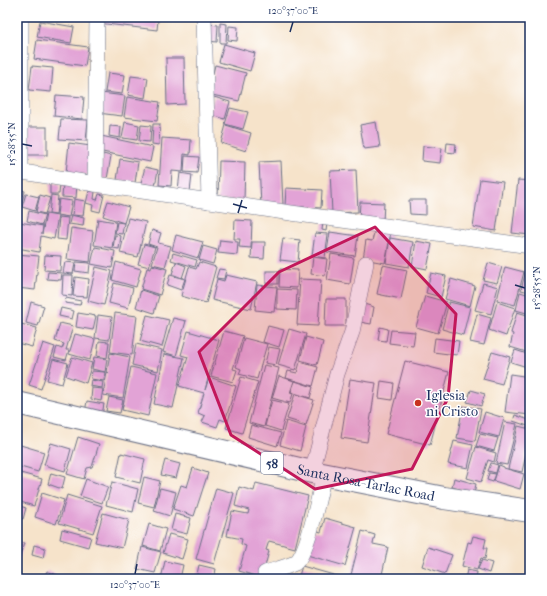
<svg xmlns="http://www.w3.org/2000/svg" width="547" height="596" viewBox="0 0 547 596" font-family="'IM FELL French Canon',serif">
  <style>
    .building { fill: #e2a3d6 }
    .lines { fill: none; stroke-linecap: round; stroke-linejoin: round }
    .minor-casing { stroke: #686e84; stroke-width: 16 }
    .trunk-casing { stroke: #686e84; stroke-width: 24 }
    .minor { stroke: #fff; stroke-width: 15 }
    .trunk { stroke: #fff; stroke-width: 22 }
    .marked { fill: #c2185b; fill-opacity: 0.2; stroke: #c2185b; stroke-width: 3; stroke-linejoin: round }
    .ticks { fill: none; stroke: #1b2f5e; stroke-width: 1.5 }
    .poi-dot { fill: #c8321e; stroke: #fff; stroke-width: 1.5 }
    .labels { text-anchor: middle; stroke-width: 3; stroke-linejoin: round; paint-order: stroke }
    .shield { fill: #fff; stroke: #5f6d8e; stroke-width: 1 }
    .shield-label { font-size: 13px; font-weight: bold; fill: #1b2f5e }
    .poi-label { font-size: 14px; fill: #1b2f5e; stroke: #fff; text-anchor: start }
    .street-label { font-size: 14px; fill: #1b2f5e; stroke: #fff }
    .neatline { fill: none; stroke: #1b2f5e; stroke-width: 1.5 }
    .ticks-label { font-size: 10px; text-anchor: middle; fill: #1b2f5e }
  </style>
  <rect width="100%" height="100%" fill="#fff"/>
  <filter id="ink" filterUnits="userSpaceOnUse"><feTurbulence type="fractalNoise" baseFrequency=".025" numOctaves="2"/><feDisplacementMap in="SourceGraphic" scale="8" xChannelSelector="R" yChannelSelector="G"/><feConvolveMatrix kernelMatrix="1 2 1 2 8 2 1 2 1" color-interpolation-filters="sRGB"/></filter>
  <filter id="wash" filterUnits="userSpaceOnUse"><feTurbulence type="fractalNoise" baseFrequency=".012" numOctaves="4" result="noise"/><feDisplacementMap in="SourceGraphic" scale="16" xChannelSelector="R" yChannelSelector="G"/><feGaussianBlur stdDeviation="0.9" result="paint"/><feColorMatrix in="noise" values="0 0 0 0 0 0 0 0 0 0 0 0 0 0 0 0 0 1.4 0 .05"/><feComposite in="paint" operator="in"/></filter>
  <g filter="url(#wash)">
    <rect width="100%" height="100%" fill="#f6e3ca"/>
    <g id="blocks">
      <!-- building -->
      <g class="building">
        <polygon points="99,17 137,17 137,18 158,20 157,30 98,23"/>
        <polygon points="40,21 74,27 71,43 37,37"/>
        <polygon points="220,23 227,24 226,43 220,43"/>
        <polygon points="208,24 218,25 217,42 207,41"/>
        <polygon points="229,26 238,27 237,41 228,40"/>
        <polygon points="37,40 88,47 85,66 34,59"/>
        <polygon points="224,44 255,53 250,71 219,62"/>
        <polygon points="166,58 184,58 185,104 167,105"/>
        <polygon points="215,65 246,73 239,101 208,94"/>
        <polygon points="32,66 53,68 51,92 29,90"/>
        <polygon points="108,73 125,75 122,94 105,92"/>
        <polygon points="131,76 148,78 145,98 128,95"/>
        <polygon points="101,93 125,96 122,116 98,113"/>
        <polygon points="56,95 84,97 82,119 54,116"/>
        <polygon points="127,97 160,102 157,121 124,117"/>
        <polygon points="214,97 230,102 225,119 209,114"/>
        <polygon points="230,108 248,112 243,129 225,124"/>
        <polygon points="61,119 88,120 86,141 59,139"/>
        <polygon points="125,122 139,125 137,140 122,138"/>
        <polygon points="376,122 380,147 364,149 360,125"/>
        <polygon points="153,124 160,124 159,145 152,144"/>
        <polygon points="141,125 151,126 150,142 139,141"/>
        <polygon points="226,125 251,133 246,151 221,143"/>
        <polygon points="110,126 121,127 120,138 109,136"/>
        <rect x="27" y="127" width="20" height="28"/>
        <polygon points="101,136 153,147 150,162 98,151"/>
        <polygon points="162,138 191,140 190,155 184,154 183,172 172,171 171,186 159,185"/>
        <polygon points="69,143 91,146 88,175 66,173"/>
        <polygon points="447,143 456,144 455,153 446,152"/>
        <polygon points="423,146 442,148 440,163 422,161"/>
        <polygon points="103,154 111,156 107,179 99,178"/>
        <polygon points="185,156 199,157 197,173 184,172"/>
        <polygon points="120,159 138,162 135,183 117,180"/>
        <polygon points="219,161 245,162 244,201 218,200"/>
        <polygon points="281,161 283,205 261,206 259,162"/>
        <polygon points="145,167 158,170 155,186 141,183"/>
        <polygon points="356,170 358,212 332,213 330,171"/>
        <polygon points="180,173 192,175 190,192 178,190"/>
        <polygon points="480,179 503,182 496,231 473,227"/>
        <polygon points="518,180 530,181 530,235 512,233"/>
        <polygon points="50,183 60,184 59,194 50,194"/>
        <polygon points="63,184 77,185 76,198 62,197"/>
        <polygon points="286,188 322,190 321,208 285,206"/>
        <polygon points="17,189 25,191 20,210 17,210"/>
        <polygon points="89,191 95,192 94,199 97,200 99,194 104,195 100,212 92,210 93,205 86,203"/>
        <polygon points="26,194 39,197 35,211 22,207"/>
        <polygon points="40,195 50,198 45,214 36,212"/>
        <polygon points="51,195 58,196 56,215 49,214"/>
        <polygon points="59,199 72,201 69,217 57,215"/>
        <polygon points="74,199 85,201 83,216 72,215"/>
        <polygon points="409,200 426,200 426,215 410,214"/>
        <polygon points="108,201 129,207 124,223 103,216"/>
        <polygon points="360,202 384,203 383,221 359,219"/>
        <polygon points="29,211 45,215 42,225 27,221"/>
        <polygon points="46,214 58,216 54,239 41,236 39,252 17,248 17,235 19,222 43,226 42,234"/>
        <polygon points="71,215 84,218 83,226 69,224"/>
        <polygon points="59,217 68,218 66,240 57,239"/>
        <polygon points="128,218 146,222 138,257 120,253 127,224 128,224 127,223"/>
        <polygon points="98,219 116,222 112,248 94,245"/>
        <polygon points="235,220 252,221 251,248 239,247 240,239 234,239"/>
        <polygon points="117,222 124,223 122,234 115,233"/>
        <polygon points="323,222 327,223 326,231 322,230"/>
        <polygon points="71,228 93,231 90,262 67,259"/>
        <polygon points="375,229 391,232 385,263 363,259 366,240 372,241"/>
        <polygon points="152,230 161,233 158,243 171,246 165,267 152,264 157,247 148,244"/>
        <polygon points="330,232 358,236 355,256 327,252"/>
        <polygon points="315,233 328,234 325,258 312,256"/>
        <polygon points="115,235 121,236 119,249 113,248"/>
        <polygon points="176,235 203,242 198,258 172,250"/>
        <polygon points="283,238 300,240 298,262 280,260"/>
        <polygon points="390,238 413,242 409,267 386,263"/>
        <polygon points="220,240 238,242 237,255 218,253"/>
        <polygon points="416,241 432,244 427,269 412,266"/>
        <polygon points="252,242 265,242 264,259 251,258"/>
        <polygon points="144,244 155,247 149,267 138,264"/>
        <polygon points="203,246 217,250 213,264 199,260"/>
        <polygon points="95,247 115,251 112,268 91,264"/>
        <polygon points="173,253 197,260 195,267 171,260"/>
        <polygon points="17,254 39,256 35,290 17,288"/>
        <polygon points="331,254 354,258 350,284 327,280"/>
        <polygon points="45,255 61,256 60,271 44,270"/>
        <polygon points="313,257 327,259 325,276 311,274"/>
        <polygon points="65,262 75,263 73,274 63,273"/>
        <polygon points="76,262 90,263 89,273 75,271"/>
        <polygon points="116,262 141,269 136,287 112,280"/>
        <polygon points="176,262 186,266 182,278 172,274"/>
        <polygon points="199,262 216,267 206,303 181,296 189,267 196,269"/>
        <polygon points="488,263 502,267 497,283 483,280"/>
        <polygon points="152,265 167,269 160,295 141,289 147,268 151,269"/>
        <polygon points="383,265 407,270 401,299 377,294"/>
        <polygon points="96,267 112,271 104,305 88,301"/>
        <polygon points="505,267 524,272 515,305 497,300"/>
        <polygon points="219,269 226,270 224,279 216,278"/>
        <polygon points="280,269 298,270 297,288 279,287"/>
        <polygon points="526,270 530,271 530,292 521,290"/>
        <rect x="266" y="271" width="12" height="13"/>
        <polygon points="48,272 62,273 61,280 47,279"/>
        <polygon points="431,273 446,276 441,297 426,293"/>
        <polygon points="63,275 73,275 72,296 62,295"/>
        <polygon points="170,275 185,279 181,290 167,285"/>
        <polygon points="226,275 257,282 251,309 212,300 217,279 224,281"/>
        <polygon points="75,277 89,279 87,297 73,296"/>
        <polygon points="300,279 321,280 318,326 297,325"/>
        <polygon points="451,279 475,286 470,306 445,299"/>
        <polygon points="114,283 133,288 128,308 109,303"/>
        <polygon points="483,283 498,287 491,314 475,310"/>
        <polygon points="257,285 277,287 274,312 255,310"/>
        <polygon points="277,289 297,290 296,310 277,309"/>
        <polygon points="141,290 159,296 154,313 136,307"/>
        <polygon points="520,292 530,295 530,314 516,310"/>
        <polygon points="425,296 447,302 438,333 416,327"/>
        <polygon points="66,298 81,301 80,305 65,303"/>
        <polygon points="326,299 346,299 346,326 325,326"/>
        <polygon points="31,302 44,306 38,326 26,323"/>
        <polygon points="449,302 470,307 463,335 442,329"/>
        <polygon points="497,302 515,308 506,336 489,330"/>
        <polygon points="364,304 374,307 371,324 360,322"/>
        <polygon points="61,308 74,311 72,319 59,316"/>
        <polygon points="17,310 21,312 17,325"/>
        <polygon points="517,312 530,316 530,353 510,347 513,334 511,333"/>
        <polygon points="78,313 96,316 93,330 76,327"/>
        <polygon points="115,313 137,316 132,355 110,352"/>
        <polygon points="477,314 491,318 484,345 470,342"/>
        <polygon points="98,315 112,317 109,340 95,338"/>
        <polygon points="147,315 169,320 162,347 140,341"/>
        <polygon points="173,318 186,321 176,356 163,352"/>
        <polygon points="60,323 73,326 66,350 69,350 66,360 54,357 57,347 62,349 64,344 55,341"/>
        <polygon points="21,324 37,328 32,347 17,343 17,338"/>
        <polygon points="268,326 284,330 279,347 263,342"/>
        <polygon points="380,327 388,329 386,341 378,340"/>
        <polygon points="289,329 306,334 295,370 278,365"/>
        <polygon points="391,330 415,332 413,346 389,343"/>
        <polygon points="188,331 219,340 205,390 209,377 236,386 225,421 220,419 217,427 202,422 205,416 198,413 204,393 179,386 188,357 181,355"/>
        <polygon points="224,331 243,336 233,369 237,370 233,382 211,376"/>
        <polygon points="75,334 95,339 90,360 69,354"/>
        <polygon points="306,337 323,342 317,365 300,360"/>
        <polygon points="244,338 267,344 257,379 239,374 241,369 236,367"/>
        <polygon points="435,338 459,341 457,355 433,352"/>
        <polygon points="99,341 109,342 107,358 97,356"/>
        <polygon points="43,343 55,347 41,389 29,385"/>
        <polygon points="136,344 162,350 158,371 132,365"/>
        <polygon points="269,347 280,349 276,365 265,363"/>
        <polygon points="515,350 530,355 527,367 511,362"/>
        <polygon points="492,352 510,357 502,384 483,379"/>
        <polygon points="110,353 130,357 123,398 103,395 107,372 109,373 107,372"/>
        <polygon points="164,354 184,358 173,408 154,404"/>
        <polygon points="72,357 92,363 86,383 66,376"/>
        <polygon points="94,357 107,359 105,372 92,369"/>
        <polygon points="53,359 68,363 62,384 47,380"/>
        <polygon points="405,361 449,372 430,445 386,434"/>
        <polygon points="300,362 318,367 313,386 286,378 288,371 297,373"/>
        <polygon points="264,365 279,368 264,427 249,423"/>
        <polygon points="131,367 157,373 148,416 122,410"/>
        <polygon points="92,371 105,372 104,381 91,379"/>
        <polygon points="510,374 530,377 530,415 505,412"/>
        <polygon points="279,376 294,381 290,393 293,394 290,403 272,398"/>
        <polygon points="241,377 258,382 242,433 226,428"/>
        <polygon points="350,379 376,383 367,442 341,438"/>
        <polygon points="91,380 103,382 102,388 90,386"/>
        <polygon points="295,381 313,387 310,398 291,392"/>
        <polygon points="381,381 394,383 392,400 379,398"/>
        <polygon points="92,388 103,389 101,401 91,399"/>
        <polygon points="471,390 485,394 481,406 467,402"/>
        <polygon points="295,394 314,400 306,425 287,419"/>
        <polygon points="109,397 123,400 120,413 106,411"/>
        <polygon points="272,400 289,404 281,431 265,426"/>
        <polygon points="87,401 104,404 102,415 85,412"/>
        <polygon points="463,406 481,409 475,441 457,438"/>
        <polygon points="485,412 504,418 499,437 479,432"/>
        <polygon points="515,415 529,420 528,426 513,421"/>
        <polygon points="286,421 306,427 300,451 280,445"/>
        <polygon points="505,422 517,424 507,465 496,463"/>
        <polygon points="251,425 281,433 277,446 248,437"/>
        <polygon points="518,426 530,429 530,436 522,472 508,469"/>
        <polygon points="480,434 498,438 494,451 476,446"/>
        <polygon points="78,437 99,444 92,467 87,468 84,479 67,474"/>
        <polygon points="454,441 473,445 468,468 448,464"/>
        <polygon points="51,443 71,449 65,471 44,465"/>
        <polygon points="17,444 44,452 38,472 17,466"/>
        <polygon points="476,447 496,453 494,462 488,460 481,482 467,478"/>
        <polygon points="121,453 145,459 140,483 116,477"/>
        <polygon points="165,460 180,464 176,478 161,475"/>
        <polygon points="491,463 498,465 496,473 488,471"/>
        <polygon points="499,465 504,467 504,468 524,474 520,489 494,481"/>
        <polygon points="193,468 208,473 194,516 173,509 181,485 187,487"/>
        <polygon points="17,472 42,479 34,506 17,501"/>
        <polygon points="51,473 65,477 62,489 48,484"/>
        <polygon points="489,473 496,474 493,482 487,480"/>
        <polygon points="144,477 160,481 154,507 138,503"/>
        <polygon points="454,478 476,484 474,493 452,487"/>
        <polygon points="86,479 108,487 102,503 80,496"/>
        <polygon points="112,482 138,489 133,512 106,505"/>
        <polygon points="256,483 308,496 295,548 269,541 266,550 269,551 262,578 239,571 246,546 241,544 242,539 227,536 232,511 248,514 249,510 235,506 239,487 254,491"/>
        <polygon points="160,488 176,492 170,516 154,511"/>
        <polygon points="216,488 234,493 214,564 196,559"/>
        <polygon points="42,493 64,500 56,524 35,517"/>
        <polygon points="67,495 102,506 93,533 59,523"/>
        <polygon points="17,505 26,508 23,519 17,517"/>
        <polygon points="103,513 129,520 122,548 95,542"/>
        <polygon points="175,514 191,518 187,534 171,530"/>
        <polygon points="325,518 356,527 345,566 307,555 314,530 321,532"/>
        <polygon points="149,524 166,529 160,551 143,546"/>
        <polygon points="62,529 91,537 88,547 60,539"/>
        <polygon points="362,531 375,535 373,544 388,547 381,579 350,579"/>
        <polygon points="169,534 188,539 182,559 163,553"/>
        <polygon points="473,536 486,539 484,548 487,548 485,559 481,558 477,570 462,566 468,542 471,543"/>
        <polygon points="17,542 24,543 17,565"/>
        <polygon points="34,545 45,548 43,558 32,555"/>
        <polygon points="142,547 161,552 155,573 137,569"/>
        <polygon points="428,547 452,555 445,574 422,566"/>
        <polygon points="482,560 492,563 489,573 478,569"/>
        <polygon points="165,561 183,565 180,579 161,579"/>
        <polygon points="199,565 216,569 214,579 196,579"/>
        <polygon points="302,566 344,578 343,579 298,579"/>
        <polygon points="467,570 477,572 476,579 465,579"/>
        <polygon points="47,571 67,579 43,579"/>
      </g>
    </g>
  </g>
  <g filter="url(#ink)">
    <use href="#blocks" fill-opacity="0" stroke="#686e84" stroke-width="1"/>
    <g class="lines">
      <!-- minor casing -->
      <g class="minor-casing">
        <g id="minor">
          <polyline points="204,17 209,201"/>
          <polyline points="17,171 95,184 291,213 530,246"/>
          <polyline points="21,172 21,17"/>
          <polyline points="95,184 97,17"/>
          <polyline points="312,472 337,374 352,332 366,263"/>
          <path d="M265 573C274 570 287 567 295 563 308 554 320 491 324 474"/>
        </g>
      </g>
      <!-- trunk casing -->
      <g class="trunk-casing">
        <g id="trunk">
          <path id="s1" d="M17 403 312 472 444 498 530 511"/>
        </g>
      </g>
      <!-- minor -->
      <use href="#minor" class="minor"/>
      <!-- trunk -->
      <use href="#trunk" class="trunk"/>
    </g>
  </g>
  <!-- marked area -->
  <path class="marked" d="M375 227 456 314 448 398 412 469 315 489 231 435 199 352 279 272Z"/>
  <!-- ticks -->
  <path class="ticks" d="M290 32 293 22M22 144 32 146M233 204 247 208M238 213 242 200M515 285 525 288M135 574 137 564"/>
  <!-- markers -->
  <circle class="poi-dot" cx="418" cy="403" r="4"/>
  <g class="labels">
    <!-- shield labels -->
    <rect class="shield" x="261" y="452" width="22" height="22" rx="3"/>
    <g class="shield-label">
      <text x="272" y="468">58</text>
    </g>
    <!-- poi labels -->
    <g class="poi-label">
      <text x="426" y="400">Iglesia<tspan x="426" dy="16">ni Cristo</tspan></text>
    </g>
    <!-- street labels -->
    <g class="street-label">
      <text dy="5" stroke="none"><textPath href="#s1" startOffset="358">Santa Rosa-Tarlac Road</textPath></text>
    </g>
  </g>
  <!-- margin -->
  <rect width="547" height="596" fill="none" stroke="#fff" stroke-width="44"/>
  <rect x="22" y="22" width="503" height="552" class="neatline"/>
  <g class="ticks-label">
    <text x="293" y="14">120°37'00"E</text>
    <text transform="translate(11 144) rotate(-90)" y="4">15°28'55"N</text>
    <text transform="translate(536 288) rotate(-90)" y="4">15°28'55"N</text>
    <text x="135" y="588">120°37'00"E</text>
  </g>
</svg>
